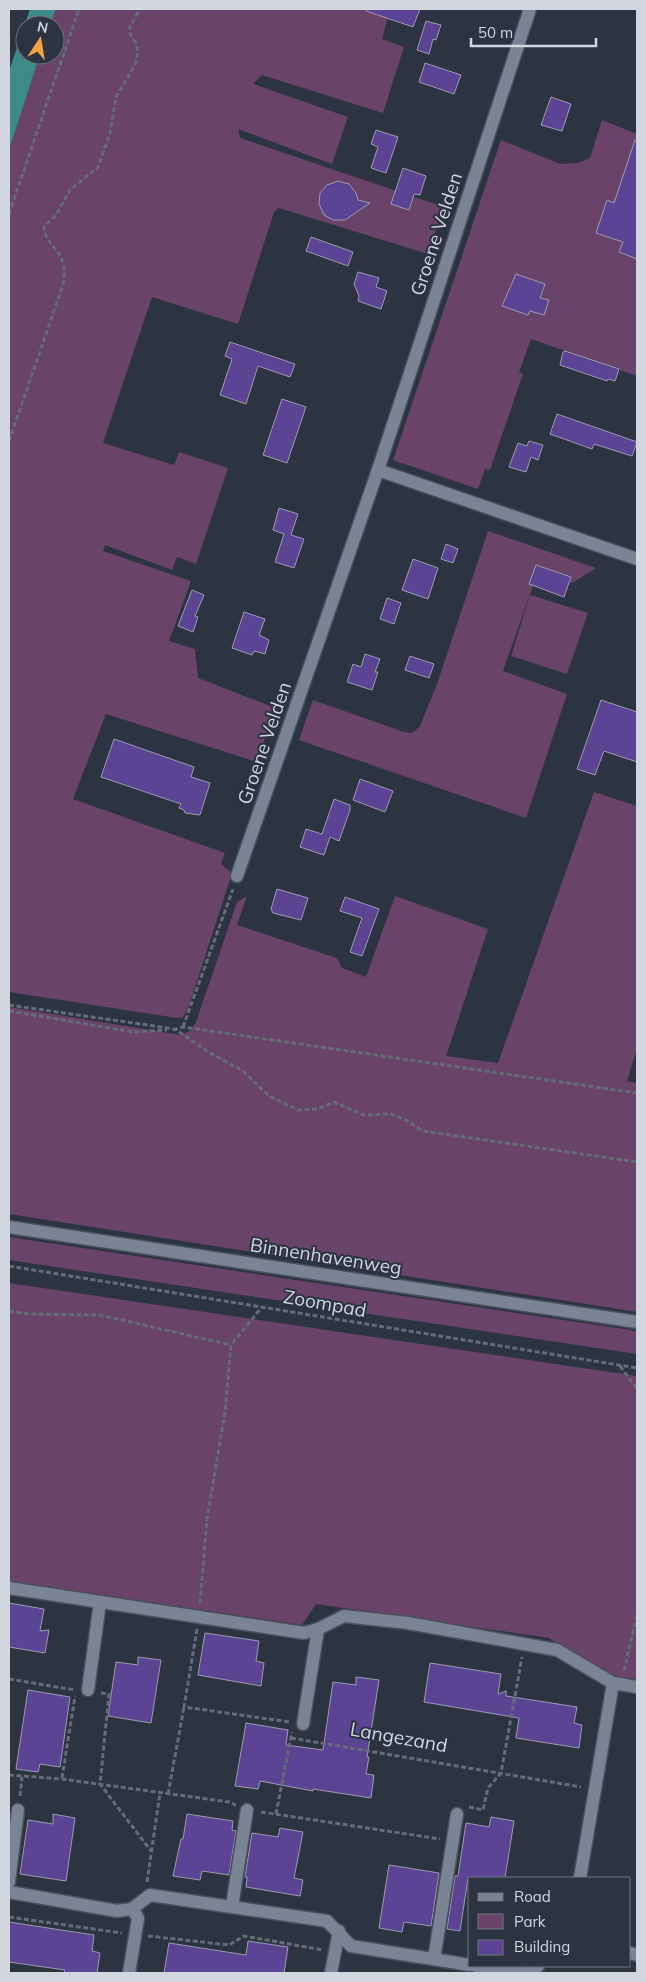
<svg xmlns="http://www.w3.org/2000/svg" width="646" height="1982" viewBox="0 0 646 1982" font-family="Mulish,sans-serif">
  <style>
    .green { fill: #694369 }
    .water { fill: #3d8a8b }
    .building { fill: #5b4494; stroke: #9e9bae }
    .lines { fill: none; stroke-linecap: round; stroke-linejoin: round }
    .minor-casing { stroke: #49505b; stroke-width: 15 }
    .path { stroke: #656c78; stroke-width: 3; stroke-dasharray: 5 2.5; stroke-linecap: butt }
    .minor { stroke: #7b8494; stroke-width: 12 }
    .labels { text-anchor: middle; stroke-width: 4; stroke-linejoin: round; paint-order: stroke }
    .street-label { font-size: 19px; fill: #d1d6df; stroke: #2c3442 }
  </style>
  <rect width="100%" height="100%" fill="#2c3442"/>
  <!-- green -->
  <g class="green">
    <polygon points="56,9 390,9 382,39 404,47 383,113 262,75 253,84 348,117 332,164 238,129 240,138 444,207 428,254 279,208 274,212 238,324 152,297 103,443 174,465 179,452 228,468 196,564 177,557 172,570 105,545 103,551 191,581 169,641 195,649 198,678 275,708 257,762 106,714 73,799 225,853 221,864 232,873 188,1009 183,1017 177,1018 9,992 9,150 40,55 55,55 55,25 50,25"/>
    <polygon points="602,120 637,134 637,376 531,339 519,372 523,374 490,470 485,469 478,489 393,460 501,140 560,164 578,163 590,158"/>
    <polygon points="488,531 596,568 572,583 538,572 503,671 567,694 526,818 299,740 313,700 404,732 412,733 420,726 437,684"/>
    <polygon points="530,595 588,613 567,674 511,656"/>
    <polygon points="594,792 637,806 637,1049 627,1081 637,1083 637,1312 9,1214 9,1007 181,1035 190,1031 196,1022 237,902 247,896 237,925 337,958 342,968 366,977 395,896 488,929 446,1056 498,1063"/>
    <polygon points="9,1237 637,1331 637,1354 9,1260"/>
    <polygon points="9,1283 637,1376 637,1679 606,1676 549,1638 316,1604 302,1625 9,1581"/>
  </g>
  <!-- water -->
  <polygon class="water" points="30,9 56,9 50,25 25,25 25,55 40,55 9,150 9,71"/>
  <!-- building -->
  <g class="building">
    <polygon points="366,9 420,9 413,27 366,11"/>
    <polygon points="426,21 441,25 436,40 433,39 429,54 417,50"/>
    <polygon points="425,63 461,75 454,94 419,82"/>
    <polygon points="551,97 571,104 562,131 541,125"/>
    <polygon points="376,130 398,137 386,173 371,168 378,147 371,144"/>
    <polygon points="635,140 637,141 637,259 619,252 623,242 596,233 607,200 614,203"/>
    <polygon points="403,168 426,176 420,195 414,194 409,210 391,204"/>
    <polygon points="338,181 349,184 356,193 358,200 370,203 345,220 333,220 324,215 319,204 320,193 327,185"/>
    <polygon points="311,237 353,252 348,266 306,251"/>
    <polygon points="358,272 379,278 376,287 387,291 381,309 358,301 359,296 354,284"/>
    <polygon points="516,274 545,284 540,298 549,300 544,315 530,311 528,315 502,306"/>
    <polygon points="230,342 295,364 290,377 258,366 246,404 220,395 232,359 225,356"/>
    <polygon points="565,351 619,369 615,381 608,379 607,381 560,365 563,352"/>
    <polygon points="282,399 306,407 287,463 263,455"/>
    <polygon points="557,414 637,442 632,456 594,444 592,449 550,434"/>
    <polygon points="529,441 543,445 538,460 531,457 526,472 509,467 518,443 527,446"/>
    <polygon points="279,508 298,514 291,535 304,539 294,568 275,562 284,534 273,530"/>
    <polygon points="446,544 458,549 453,563 441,559"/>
    <polygon points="413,559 438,568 428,599 402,590"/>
    <polygon points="536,565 571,577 564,597 529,584"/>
    <polygon points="192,590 204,595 195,616 198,617 193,632 178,626"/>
    <polygon points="387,598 401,603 394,624 380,619"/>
    <polygon points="244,612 265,619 259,635 269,640 265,654 254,651 252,655 232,648"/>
    <polygon points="365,654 380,659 375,672 378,672 372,690 347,682 353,664 361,667"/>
    <polygon points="410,656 434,664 429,678 405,670"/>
    <polygon points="601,700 637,712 637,762 604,751 595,775 577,769"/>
    <polygon points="114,739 194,767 191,777 210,783 200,815 185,813 184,810 179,808 181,804 101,777"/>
    <polygon points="360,779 393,791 385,812 353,800"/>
    <polygon points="334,799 350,805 350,810 339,841 330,837 324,855 300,847 306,829 322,834"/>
    <polygon points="277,889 308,898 301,920 273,913 271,909"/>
    <polygon points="345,897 379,909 362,956 350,952 362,918 340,911"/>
    <polygon points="9,1603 44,1609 40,1631 49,1630 45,1653 9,1647"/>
    <polygon points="205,1633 259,1641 256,1661 264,1663 261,1686 198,1675"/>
    <polygon points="138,1657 161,1660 151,1723 108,1716 116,1662 138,1665"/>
    <polygon points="430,1663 501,1674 498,1694 506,1691 506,1696 577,1707 574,1723 582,1725 579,1748 516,1738 519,1718 424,1702"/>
    <polygon points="356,1677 379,1680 367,1757 369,1757 366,1774 374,1775 371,1798 313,1789 313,1791 260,1781 258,1789 235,1786 246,1723 288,1730 286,1745 323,1750 333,1682 356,1685"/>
    <polygon points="28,1690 70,1697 60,1767 40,1764 38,1772 16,1769"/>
    <polygon points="53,1814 75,1818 66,1881 20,1874 28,1820 53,1824"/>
    <polygon points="187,1814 233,1821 232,1830 236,1831 229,1875 202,1871 200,1880 173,1876 181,1839 183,1839"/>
    <polygon points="491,1817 514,1821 505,1878 468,1878 460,1931 447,1929 455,1876 458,1876 466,1823 489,1827"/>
    <polygon points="280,1828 303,1832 294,1878 303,1880 300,1896 246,1887 247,1877 245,1877 252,1833 278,1837"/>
    <polygon points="389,1865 439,1873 431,1926 404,1922 402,1932 379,1928"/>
    <polygon points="9,1922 94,1935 92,1951 100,1953 97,1973 64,1973 65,1970 9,1962"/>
    <polygon points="248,1941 288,1947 284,1973 164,1973 169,1943 246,1955"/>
  </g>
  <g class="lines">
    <!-- minor casing -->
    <g class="minor-casing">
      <g id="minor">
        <polyline points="378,470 637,559"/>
        <polyline points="237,876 378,470 530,9"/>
        <polyline points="9,1227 637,1322"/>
        <polyline points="9,1588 304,1633 318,1629 344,1616 408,1623 557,1650 613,1683 637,1687"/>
        <polyline points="88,1690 100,1602"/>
        <polyline points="303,1724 318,1629"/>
        <polyline points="580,1878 613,1683"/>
        <polyline points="9,1882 18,1810"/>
        <polyline points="9,1892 117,1911 132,1909 150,1895 327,1921 351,1946 470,1965"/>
        <polyline points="232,1906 247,1810"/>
        <polyline points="630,1953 637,1955"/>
        <polyline points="434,1959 457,1814"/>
        <polyline points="476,1966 522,1973"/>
        <polyline points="129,1973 138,1918 132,1909"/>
        <polyline points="331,1973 339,1931"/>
        <polyline points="529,1973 538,1966"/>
      </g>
    </g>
    <!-- path -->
    <g class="path">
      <polyline points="9,214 79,9"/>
      <path d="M9 441 63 285C65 274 65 263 59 254 52 243 45 240 44 227L56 215 70 190 98 167 110 133 116 97 135 65 138 53 136 43 130 34V27L140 9"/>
      <polyline points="9,1005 175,1029 210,1053 243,1071 269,1096 298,1110 317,1109 334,1102 364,1115 391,1114 406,1120 423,1131 637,1162"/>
      <polyline points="9,1011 133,1032 167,1030"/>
      <polyline points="183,1027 233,889"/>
      <polyline points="173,1030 183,1027 637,1093"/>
      <polyline points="9,1266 637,1368"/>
      <polyline points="9,1311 28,1314 100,1315 231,1345"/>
      <polyline points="620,1366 637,1389"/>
      <polyline points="200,1603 207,1519 225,1412 231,1345 262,1307"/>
      <polyline points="197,1629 184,1707 290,1722"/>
      <polyline points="624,1671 637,1615"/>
      <polyline points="9,1679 75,1690"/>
      <polyline points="101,1693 109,1694 100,1784 151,1851"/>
      <polyline points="291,1738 581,1787"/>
      <polyline points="9,1775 62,1779 229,1802 236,1805"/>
      <polyline points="62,1778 75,1696"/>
      <polyline points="168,1794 184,1707"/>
      <polyline points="20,1796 22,1777"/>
      <polyline points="469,1807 483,1810 488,1788 501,1773 522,1657"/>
      <polyline points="261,1812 440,1839"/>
      <polyline points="276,1814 292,1732"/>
      <polyline points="147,1882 160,1793"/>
      <polyline points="9,1917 122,1933"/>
      <polyline points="148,1936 229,1945 244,1936 323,1950"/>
    </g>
    <!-- minor -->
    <use href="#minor" class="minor"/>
  </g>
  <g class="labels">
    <!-- street labels -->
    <g class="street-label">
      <text transform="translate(436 234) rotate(-72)" y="7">Groene Velden</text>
      <text transform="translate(264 743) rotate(-71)" y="7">Groene Velden</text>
      <text transform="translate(326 1256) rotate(9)" y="7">Binnenhavenweg</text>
      <text transform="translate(325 1303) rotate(10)" y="7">Zoompad</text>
      <text transform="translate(399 1737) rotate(10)" y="7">Langezand</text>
    </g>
  </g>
  <!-- border -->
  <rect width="646" height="1982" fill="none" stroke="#d1d6df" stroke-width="20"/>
  <!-- legend -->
  <rect x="468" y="1877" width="162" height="90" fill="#2c3442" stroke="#6e7581"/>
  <rect x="478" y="1893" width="25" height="8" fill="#7b8494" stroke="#6e7581"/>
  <text x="514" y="1902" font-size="15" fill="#d1d6df">Road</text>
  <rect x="478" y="1914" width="25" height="15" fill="#694369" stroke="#6e7581"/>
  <text x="514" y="1927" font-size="15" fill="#d1d6df">Park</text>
  <rect x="478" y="1940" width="25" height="15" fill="#5b4494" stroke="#6e7581"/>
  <text x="514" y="1952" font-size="15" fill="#d1d6df">Building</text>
  <!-- north arrow -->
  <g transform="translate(40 40) rotate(12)"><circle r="24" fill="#2c3442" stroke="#6e7581"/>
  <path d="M0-4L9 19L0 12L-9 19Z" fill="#f6a247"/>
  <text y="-8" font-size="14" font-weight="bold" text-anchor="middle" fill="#d1d6df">N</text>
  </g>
  <!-- scale -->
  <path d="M471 38v8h125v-8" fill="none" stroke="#d1d6df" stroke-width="2.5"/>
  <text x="478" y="38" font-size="15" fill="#d1d6df" stroke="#2c3442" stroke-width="4" paint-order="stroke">50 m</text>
</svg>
